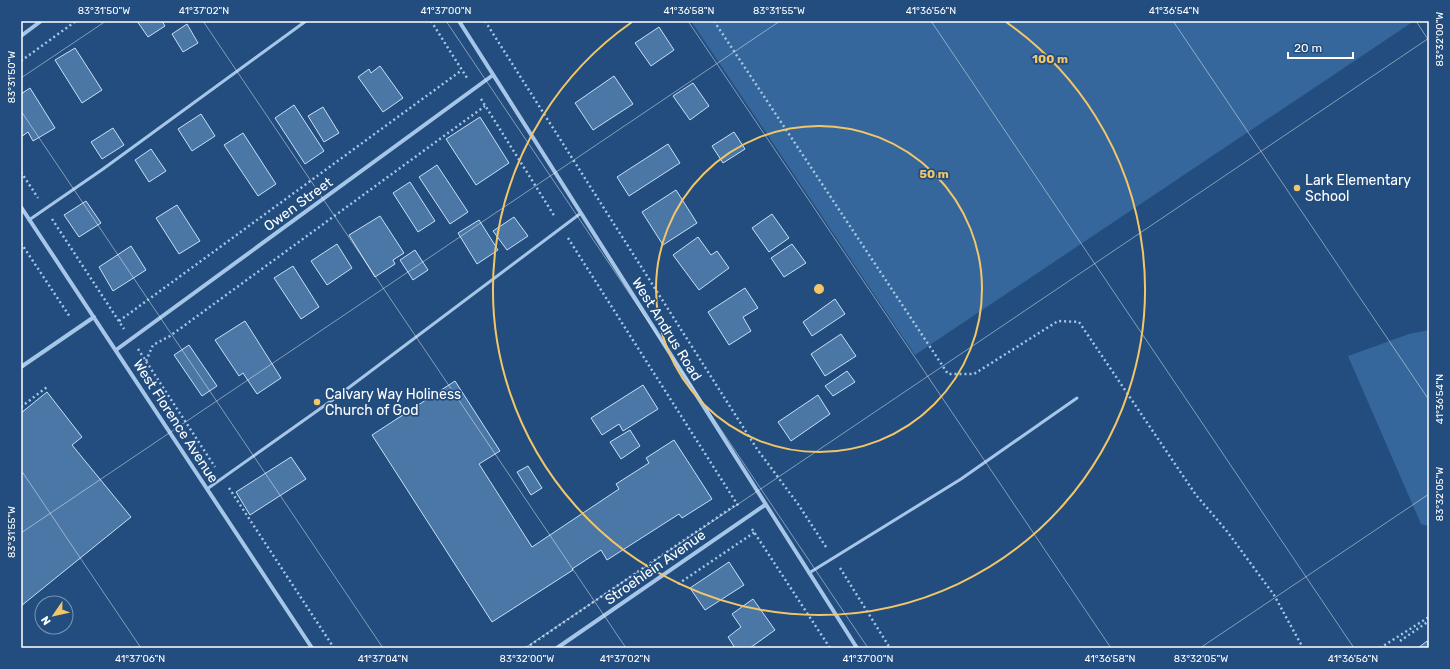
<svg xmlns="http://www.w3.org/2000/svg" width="1450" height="669" viewBox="0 0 1450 669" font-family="Rubik,sans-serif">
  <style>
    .green { fill: #35679c }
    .building { fill: #4b77a7; stroke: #cadff5 }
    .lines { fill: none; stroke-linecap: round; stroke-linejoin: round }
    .path { stroke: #a6c6e7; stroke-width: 2.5; stroke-dasharray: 2 3; stroke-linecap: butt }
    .service { stroke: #a6c6e7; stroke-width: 3 }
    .minor { stroke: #a6c6e7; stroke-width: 4 }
    .ticks { fill: none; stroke: #fff; stroke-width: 1; stroke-opacity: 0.45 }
    .ring { fill: none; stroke: #f3c668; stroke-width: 2 }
    .poi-dot { fill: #f3c668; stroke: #224d7e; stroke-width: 1.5 }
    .labels { text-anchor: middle; stroke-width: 3.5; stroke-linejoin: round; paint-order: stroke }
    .poi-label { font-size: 14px; fill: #fff; stroke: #224d7e; text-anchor: start }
    .street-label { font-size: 14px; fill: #fff; stroke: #224d7e }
    .centre { fill: #f3c668; stroke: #224d7e; stroke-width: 2 }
    .ring-label { font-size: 12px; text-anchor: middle; font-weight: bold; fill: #f3c668; stroke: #224d7e; stroke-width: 3.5; stroke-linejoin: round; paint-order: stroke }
    .neatline { fill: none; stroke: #fff; stroke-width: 1.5 }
    .ticks-label { font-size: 10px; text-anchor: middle; fill: #fff }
  </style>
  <rect width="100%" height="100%" fill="#224d7e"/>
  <!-- green -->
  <g class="green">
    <polygon points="691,21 1414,21 915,355"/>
    <polygon points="1429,330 1429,526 1421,524 1348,356 1409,334"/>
  </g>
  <!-- building -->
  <g class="building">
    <polygon points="137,21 162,21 165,26 148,37"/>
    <polygon points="187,24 198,43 183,52 172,34"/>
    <polygon points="659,27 674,50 651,66 635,43"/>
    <polygon points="75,48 102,90 82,103 55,60"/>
    <polygon points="380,66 403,98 383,112 358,77 369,69 371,73"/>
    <polygon points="614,76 633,104 593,130 575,103"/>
    <polygon points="693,83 709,106 690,120 673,96"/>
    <polygon points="30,88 55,128 33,141 28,132 21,137 21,94"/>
    <polygon points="294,105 324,151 305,164 275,118"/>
    <polygon points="323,107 339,133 324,142 308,116"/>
    <polygon points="201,114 215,136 192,151 178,129"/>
    <polygon points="480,117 509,163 476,185 446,139"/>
    <polygon points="113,128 124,145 102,159 91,142"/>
    <polygon points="734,132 745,149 723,163 712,146"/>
    <polygon points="243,133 276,184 258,196 224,145"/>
    <polygon points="668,144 680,163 629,196 617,177"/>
    <polygon points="151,149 166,171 149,182 135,160"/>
    <polygon points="437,165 468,212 450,224 419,177"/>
    <polygon points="410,182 435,221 418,232 393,193"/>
    <polygon points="676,190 697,223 663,245 642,212"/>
    <polygon points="86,201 101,223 79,237 64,215"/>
    <polygon points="177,205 200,241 179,254 156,218"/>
    <polygon points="772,214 789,238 769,252 752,228"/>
    <polygon points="380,216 404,253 393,260 395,264 375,277 349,235"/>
    <polygon points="514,217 528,236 507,250 493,231"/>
    <polygon points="479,220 498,250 477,264 458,233"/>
    <polygon points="698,237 711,255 717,251 729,268 699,290 673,255"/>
    <polygon points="337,244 352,268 327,285 311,261"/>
    <polygon points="792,244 806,263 784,277 771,258"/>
    <polygon points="131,246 146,270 113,291 99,267"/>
    <polygon points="415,250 428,270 413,280 400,260"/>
    <polygon points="293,266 319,307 301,319 274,278"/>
    <polygon points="745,288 758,308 743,317 751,331 729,345 708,312"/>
    <polygon points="835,299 845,314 812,336 803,322"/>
    <polygon points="245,321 281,378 257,394 243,373 239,376 215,340"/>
    <polygon points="841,334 856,356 825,376 811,354"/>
    <polygon points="189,345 217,386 202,396 174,355"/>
    <polygon points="847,371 855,382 833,396 825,386"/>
    <polygon points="455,381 500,451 479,464 532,547 619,489 616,484 649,463 646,458 674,440 712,499 682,518 679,514 607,560 601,550 572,569 573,570 492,622 372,435"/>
    <polygon points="643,385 658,409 623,431 619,424 602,435 591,418"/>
    <polygon points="47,392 82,437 72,445 131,517 21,606 21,413"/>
    <polygon points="818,395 830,414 791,441 778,422"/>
    <polygon points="630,430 640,446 621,459 610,442"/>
    <polygon points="291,457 306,479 250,515 236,492"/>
    <polygon points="528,466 542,488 531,495 517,472"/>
    <polygon points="729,562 744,585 705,610 690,588"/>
    <polygon points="753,599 775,630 750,648 735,648 728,637 741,627 732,614"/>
    <polygon points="1427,641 1429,648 1418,648"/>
  </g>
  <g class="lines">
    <!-- path -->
    <g class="path">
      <polyline points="431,21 467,78"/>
      <polyline points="485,21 757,449 798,504 826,547"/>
      <polyline points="714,21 948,374 974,374 1058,321 1079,322 1196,495 1226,530 1274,595 1303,648"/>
      <polyline points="21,61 76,21"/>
      <polyline points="481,99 555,217"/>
      <polyline points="21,172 38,198"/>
      <polyline points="52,219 124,329"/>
      <polyline points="568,238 739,507"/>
      <polyline points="21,243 70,317"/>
      <polyline points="119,321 462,70"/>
      <polyline points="138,349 215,467"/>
      <polyline points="146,361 153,345 170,336 485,106"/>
      <polyline points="21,407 47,387"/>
      <polyline points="229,488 334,648"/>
      <polyline points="752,529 830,648"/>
      <polyline points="840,568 890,648"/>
      <polyline points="678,584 755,532"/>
      <polyline points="1400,641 1429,621"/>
      <polyline points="526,648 737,504"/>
      <polyline points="1380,648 1429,617"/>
    </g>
    <!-- service -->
    <g class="service">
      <polyline points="29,220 103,169 306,21"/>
      <polyline points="207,489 331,401 581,213"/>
      <polyline points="809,573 961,479 1077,398"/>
    </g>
    <!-- minor -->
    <g class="minor">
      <polyline points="459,21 857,648"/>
      <polyline points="21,36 41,21"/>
      <polyline points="21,207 312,648"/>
      <polyline points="116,350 493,75"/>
      <polyline points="21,367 94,317"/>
      <polyline points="557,648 765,505"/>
    </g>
  </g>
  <!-- ticks -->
  <path class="ticks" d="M203 21 626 648M446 21 868 648M688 21 1111 648M931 21 1354 648M1173 21 1429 400M1416 21 1429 41M21 78 106 21M21 111 383 648M21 470 141 648M21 533 780 21M525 648 1429 38M1200 648 1429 494"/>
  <!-- distance rings -->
  <g class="ring">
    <circle cx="819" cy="289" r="163"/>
    <path d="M1006 22A326 326 0 1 1 632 22"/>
  </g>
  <!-- markers -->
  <g class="poi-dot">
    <circle cx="1297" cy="188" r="4"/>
    <circle cx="317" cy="402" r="4"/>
  </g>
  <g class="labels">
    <!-- poi labels -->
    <g class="poi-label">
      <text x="1305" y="185">Lark Elementary<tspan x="1305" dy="16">School</tspan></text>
      <text x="325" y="399">Calvary Way Holiness<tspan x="325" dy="16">Church of God</tspan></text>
    </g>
    <!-- street labels -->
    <g class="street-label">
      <text transform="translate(298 204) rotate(-36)" y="5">Owen Street</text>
      <text transform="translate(667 329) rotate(58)" y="5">West Andrus Road</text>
      <text transform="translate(176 421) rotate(57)" y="5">West Florence Avenue</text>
      <text transform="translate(655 567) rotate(-35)" y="5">Stroehlein Avenue</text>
    </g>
  </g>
  <circle cx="819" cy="289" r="6" class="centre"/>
  <g class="ring-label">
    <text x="1050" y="63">100 m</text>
    <text x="934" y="178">50 m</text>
  </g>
  <!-- border -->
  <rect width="1450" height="669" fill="none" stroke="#224d7e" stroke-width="44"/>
  <!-- north arrow -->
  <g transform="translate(54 615) rotate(236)"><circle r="19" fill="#224d7e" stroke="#7a94b2"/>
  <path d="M0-3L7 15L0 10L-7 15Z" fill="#f3c668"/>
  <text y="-6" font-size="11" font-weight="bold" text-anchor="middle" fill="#ffffff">N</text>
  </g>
  <!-- scale -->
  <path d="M1288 52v6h65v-6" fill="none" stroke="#ffffff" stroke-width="2"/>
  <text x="1294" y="52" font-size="12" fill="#ffffff" stroke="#224d7e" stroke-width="3" paint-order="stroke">20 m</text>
  <rect x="22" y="22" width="1406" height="625" class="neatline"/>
  <g class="ticks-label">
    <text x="104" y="14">83°31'50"W</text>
    <text x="204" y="14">41°37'02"N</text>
    <text x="446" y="14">41°37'00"N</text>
    <text x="689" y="14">41°36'58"N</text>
    <text x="779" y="14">83°31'55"W</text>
    <text x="931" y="14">41°36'56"N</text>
    <text x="1174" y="14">41°36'54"N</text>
    <text transform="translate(1439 39) rotate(-90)" y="4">83°32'00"W</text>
    <text transform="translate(11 77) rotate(-90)" y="4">83°31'50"W</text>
    <text transform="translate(1439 399) rotate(-90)" y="4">41°36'54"N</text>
    <text transform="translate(1439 494) rotate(-90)" y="4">83°32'05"W</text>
    <text transform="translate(11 532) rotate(-90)" y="4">83°31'55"W</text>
    <text x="140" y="662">41°37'06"N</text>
    <text x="383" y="662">41°37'04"N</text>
    <text x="527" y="662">83°32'00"W</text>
    <text x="625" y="662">41°37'02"N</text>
    <text x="868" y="662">41°37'00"N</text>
    <text x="1110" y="662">41°36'58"N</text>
    <text x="1201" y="662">83°32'05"W</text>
    <text x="1353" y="662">41°36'56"N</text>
  </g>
</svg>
